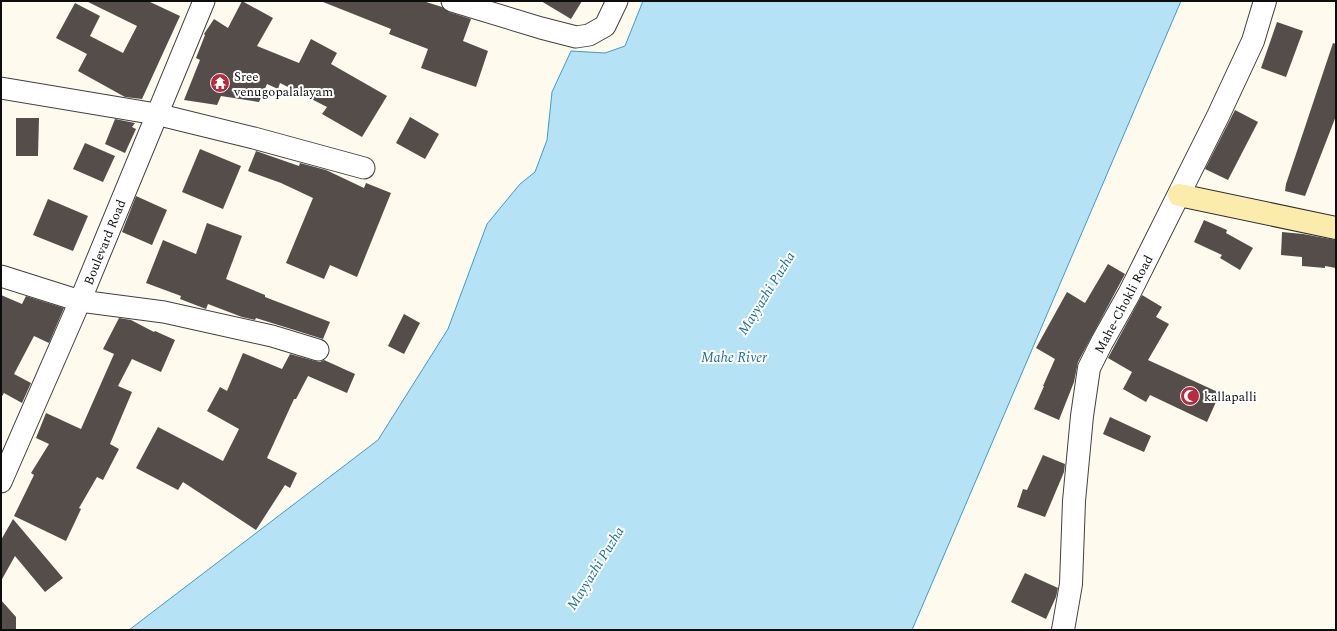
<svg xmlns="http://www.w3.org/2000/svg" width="1337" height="631" viewBox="0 0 1337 631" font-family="Spectral,serif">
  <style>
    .water { fill: #b5e2f4; stroke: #3e9dc8 }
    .building { fill: #554d4a }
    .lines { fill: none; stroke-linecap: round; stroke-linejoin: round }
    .minor-casing { stroke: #404040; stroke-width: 23 }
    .tertiary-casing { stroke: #404040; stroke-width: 24 }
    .secondary-casing { stroke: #2f2f2f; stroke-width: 24 }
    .minor { stroke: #fff; stroke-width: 21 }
    .tertiary { stroke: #fff; stroke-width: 22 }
    .secondary { stroke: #fcecab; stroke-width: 22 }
    .labels { text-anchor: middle; stroke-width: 4; stroke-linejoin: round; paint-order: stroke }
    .poi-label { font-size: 13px; fill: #0d0d0d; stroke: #fff; text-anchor: start }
    .street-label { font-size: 13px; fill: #0d0d0d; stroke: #fff }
    .water-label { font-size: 14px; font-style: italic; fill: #1b6e9a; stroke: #fff }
  </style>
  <rect width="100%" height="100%" fill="#fefaee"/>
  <!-- water -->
  <polygon class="water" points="643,1 1181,1 912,630 129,630 378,440 448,329 487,224 520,184 535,172 547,140 552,92 571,51 605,53 625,46"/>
  <!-- building -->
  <g class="building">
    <polygon points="86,1 148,1 180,16 142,99 125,97 78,71 87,54 56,38 75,3 100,16 90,36 123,53 137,26"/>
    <polygon points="242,1 273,18 257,46 299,63 311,39 337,53 331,64 387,96 362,137 322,114 327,107 280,83 278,89 267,84 259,102 221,96 217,105 184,100 200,60 196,58 205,35 204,34 214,19 228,28"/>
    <polygon points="323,1 423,1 442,7 449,12 471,19 463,41 488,51 476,87 421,68 428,49 389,34 391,29 323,2"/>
    <polygon points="541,1 582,1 571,19"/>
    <polygon points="1277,22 1303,31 1286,77 1261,68"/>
    <polygon points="1333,43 1336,44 1336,116 1305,196 1285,191 1286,184"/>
    <polygon points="1235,110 1258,122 1228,180 1205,169"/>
    <polygon points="410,117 439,134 425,159 396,143"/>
    <polygon points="16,118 39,118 38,156 16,156"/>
    <polygon points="115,119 135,123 132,127 136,129 125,153 105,144"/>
    <polygon points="85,143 115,156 103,182 73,169"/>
    <polygon points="200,149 241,166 223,209 182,192"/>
    <polygon points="256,151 299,166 300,163 326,170 364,188 366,183 391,193 357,277 330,265 324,279 286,263 313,198 281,183 248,171"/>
    <polygon points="136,196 167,210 152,245 122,232"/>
    <polygon points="48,199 88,216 73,251 33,235"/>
    <polygon points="1204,220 1227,230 1226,233 1253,248 1240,270 1220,258 1222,255 1194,242"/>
    <polygon points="207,223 242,236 226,279 265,295 265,297 330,322 323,339 256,318 255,320 242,317 208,304 206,309 180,299 181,296 146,283 163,240 196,254"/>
    <polygon points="1282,232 1303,234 1336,240 1336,268 1325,266 1325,268 1302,266 1302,257 1281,255"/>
    <polygon points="1108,264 1125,274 1078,362 1074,382 1059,420 1034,409 1044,386 1043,386 1055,359 1036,348 1067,292 1085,303"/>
    <polygon points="1,295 22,304 26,296 64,308 49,343 34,336 14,374 31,383 22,403 4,393 1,398"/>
    <polygon points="1142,295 1162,307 1156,317 1169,324 1148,360 1220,393 1207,422 1150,395 1146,402 1123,389 1132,372 1108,358"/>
    <polygon points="404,314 420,323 404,354 388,346"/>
    <polygon points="119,318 131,320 154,332 155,331 175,340 161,372 132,359 118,386 132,392 110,444 119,449 103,480 97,477 79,508 81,509 66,541 14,516 34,475 31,473 49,444 36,438 46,413 81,429 114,354 103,349"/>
    <polygon points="243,353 282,369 290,354 315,361 320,362 324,360 355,374 347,393 308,376 296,399 294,399 267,458 297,473 290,488 285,485 256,530 183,482 178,490 136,468 158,427 223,461 239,429 207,411 220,387 227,391"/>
    <polygon points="1110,417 1151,436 1144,452 1103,434"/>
    <polygon points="1043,455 1065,464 1064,472 1045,517 1017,507 1023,489 1027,490"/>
    <polygon points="13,519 63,578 45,592 15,556 1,581 1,540"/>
    <polygon points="1025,573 1058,588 1056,597 1046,619 1011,602"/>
    <polygon points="1,600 16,617 16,630 1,630"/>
  </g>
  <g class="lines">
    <!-- minor casing -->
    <g class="minor-casing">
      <g id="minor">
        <polyline points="452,1 541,28 576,37 589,35 605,26 617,1"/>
        <polyline points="1,88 156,114 254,138 364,168"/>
        <polyline points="1,276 80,301 164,312 272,336 318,350"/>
        <polyline points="1,482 80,301 204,1"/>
      </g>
    </g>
    <!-- tertiary casing -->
    <g class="tertiary-casing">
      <polyline id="tertiary" points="1063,630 1071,584 1074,501 1082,416 1089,368 1102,342 1129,294 1218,116 1253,41 1265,1"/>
    </g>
    <!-- secondary casing -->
    <g class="secondary-casing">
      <polyline id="secondary" points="1179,195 1336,228"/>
    </g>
    <!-- minor -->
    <use href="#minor" class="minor"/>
    <!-- tertiary -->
    <use href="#tertiary" class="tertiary"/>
    <!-- secondary -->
    <use href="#secondary" class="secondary"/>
  </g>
  <!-- icons -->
  <defs>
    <g id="temple-disc" transform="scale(1)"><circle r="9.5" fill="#b82a3d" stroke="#fff"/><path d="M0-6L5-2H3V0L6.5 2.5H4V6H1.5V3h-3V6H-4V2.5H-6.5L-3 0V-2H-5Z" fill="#fff"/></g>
    <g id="mosque-disc" transform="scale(1)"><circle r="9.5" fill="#b82a3d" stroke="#fff"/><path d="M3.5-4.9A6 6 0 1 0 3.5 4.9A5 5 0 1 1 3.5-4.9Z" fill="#fff"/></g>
  </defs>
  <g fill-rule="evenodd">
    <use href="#temple-disc" x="220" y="83"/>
    <use href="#mosque-disc" x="1190" y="396"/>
  </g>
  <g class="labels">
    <!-- poi labels -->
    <g class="poi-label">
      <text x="234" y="81">Sree<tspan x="234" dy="15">venugopalalayam</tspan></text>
      <text x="1204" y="401">kallapalli</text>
    </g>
    <!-- street labels -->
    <g class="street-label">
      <text transform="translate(104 242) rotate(-68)" y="5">Boulevard Road</text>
      <text transform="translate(1123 304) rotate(-62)" y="5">Mahe-Chokli Road</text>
    </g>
    <!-- water labels -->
    <g class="water-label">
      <text transform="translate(766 293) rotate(-58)" y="5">Mayyazhi Puzha</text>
      <text x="734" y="362">Mahe River</text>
      <text transform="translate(595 568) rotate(-58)" y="5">Mayyazhi Puzha</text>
    </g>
  </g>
  <!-- border -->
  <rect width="1337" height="631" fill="none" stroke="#0d0d0d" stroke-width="4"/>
</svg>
